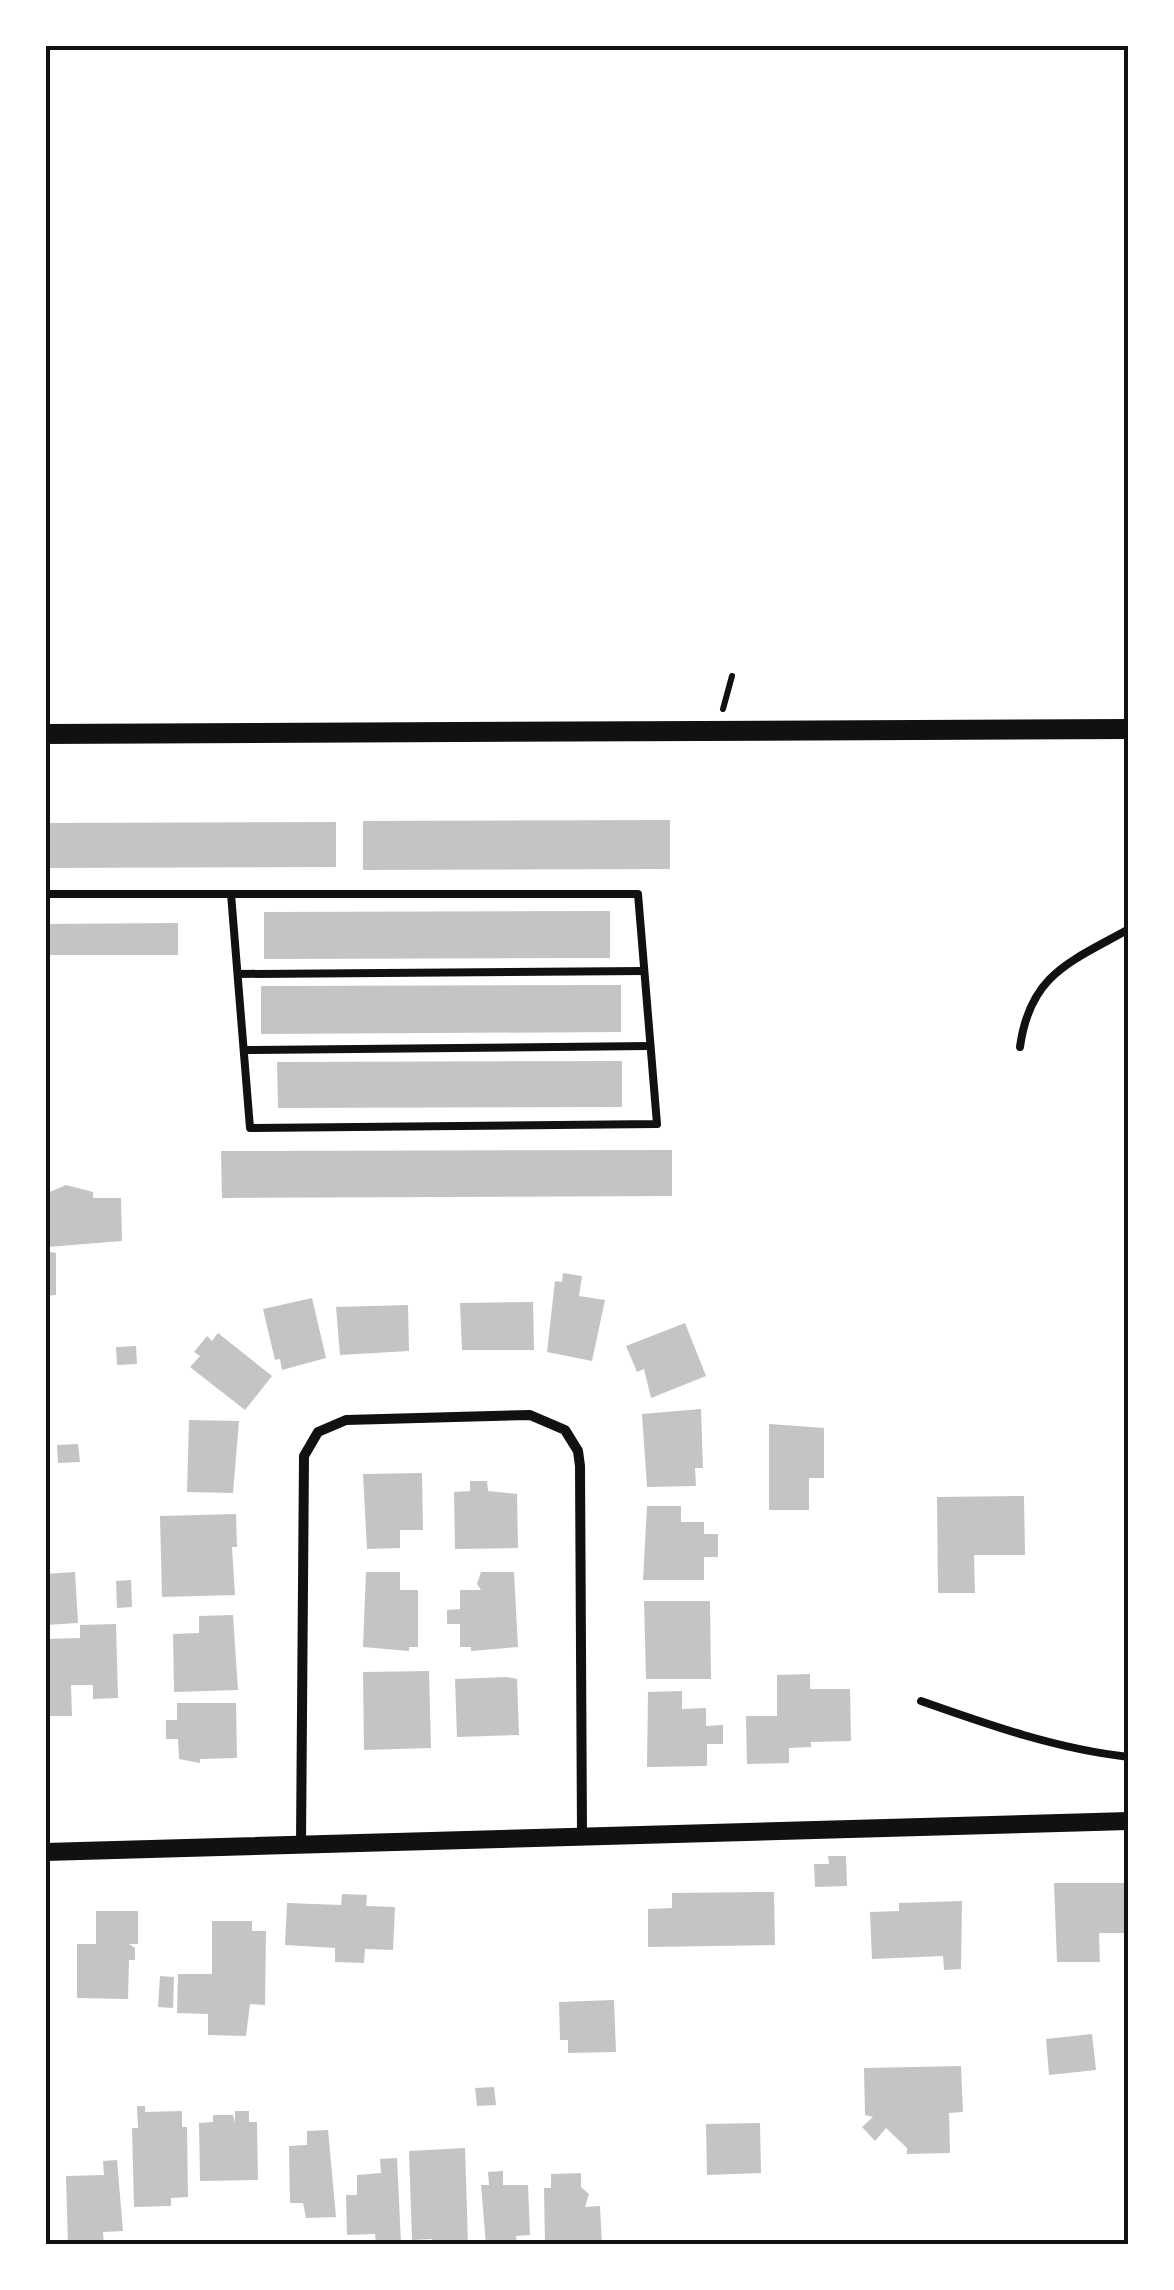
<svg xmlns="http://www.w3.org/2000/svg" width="1174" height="2290" viewBox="0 0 1174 2290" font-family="'Varela Round',sans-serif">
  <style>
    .building { fill: #c4c4c4 }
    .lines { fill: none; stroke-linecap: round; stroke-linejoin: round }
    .path { stroke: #111; stroke-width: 6 }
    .service { stroke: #111; stroke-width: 8 }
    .minor { stroke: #111; stroke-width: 10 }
    .tertiary { stroke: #111; stroke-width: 18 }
    .secondary { stroke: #111; stroke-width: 20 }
    .neatline { fill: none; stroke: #111; stroke-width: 4 }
  </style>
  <rect width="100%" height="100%" fill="#fff"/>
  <!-- building -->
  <g class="building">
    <polygon points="670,820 670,869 363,870 363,821"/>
    <polygon points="336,822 336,867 45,868 45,823"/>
    <polygon points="610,911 610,958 264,959 264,912"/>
    <polygon points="178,923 178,955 45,955 45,924"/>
    <polygon points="621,985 621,1032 261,1034 261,986"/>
    <polygon points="622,1061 622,1107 278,1108 277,1062"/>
    <polygon points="672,1150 672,1196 222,1198 221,1151"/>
    <polygon points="66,1185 93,1192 93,1198 121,1198 122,1241 48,1247 45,1194"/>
    <polygon points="45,1251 56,1253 56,1295 45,1296"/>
    <polygon points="563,1273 582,1276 579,1296 605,1300 592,1361 547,1352 555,1281 562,1282"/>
    <polygon points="312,1298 326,1358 282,1370 280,1359 275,1360 263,1309"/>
    <polygon points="533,1302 534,1350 462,1350 460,1303"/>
    <polygon points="408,1305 409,1351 340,1355 336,1307"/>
    <polygon points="685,1323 706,1376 651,1398 644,1369 637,1372 626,1346"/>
    <polygon points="218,1333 272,1376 245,1410 190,1367 200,1356 194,1352 207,1336 212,1341"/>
    <polygon points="136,1346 137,1364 117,1365 116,1347"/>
    <polygon points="701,1409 703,1468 695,1468 696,1486 647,1487 642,1414"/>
    <polygon points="189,1420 239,1421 233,1493 187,1492"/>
    <polygon points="769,1424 824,1428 824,1478 809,1478 809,1510 769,1510"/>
    <polygon points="78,1444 80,1462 58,1463 57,1445"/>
    <polygon points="422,1473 423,1530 400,1530 400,1548 367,1549 363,1474"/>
    <polygon points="470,1481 487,1481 488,1491 517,1494 518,1548 455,1549 454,1492 470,1491"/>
    <polygon points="1024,1496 1025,1555 974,1555 975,1593 938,1593 937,1497"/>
    <polygon points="647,1506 681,1506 681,1522 704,1522 704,1534 718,1534 718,1557 704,1557 704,1580 643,1580"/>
    <polygon points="236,1514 237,1547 232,1547 235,1595 162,1597 160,1516"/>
    <polygon points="75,1572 78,1623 45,1625 45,1574"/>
    <polygon points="366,1572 400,1572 400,1590 418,1590 418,1647 409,1647 409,1651 363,1647"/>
    <polygon points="481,1572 514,1572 518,1647 471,1651 471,1647 460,1647 460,1624 447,1624 447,1610 460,1609 460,1590 481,1590 477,1584"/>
    <polygon points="131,1580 132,1607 117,1608 116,1581"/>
    <polygon points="644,1601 710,1601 711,1679 646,1679"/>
    <polygon points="233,1615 238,1690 174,1692 173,1634 199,1633 199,1616"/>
    <polygon points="116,1624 118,1698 93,1699 93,1685 71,1685 72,1716 45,1716 45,1639 80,1638 80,1625"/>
    <polygon points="429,1671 431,1748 364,1750 363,1672"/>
    <polygon points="810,1674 810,1689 850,1689 851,1741 811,1742 811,1747 789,1748 789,1763 747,1764 746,1716 777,1716 777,1675"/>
    <polygon points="507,1677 517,1679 519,1735 457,1737 455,1679"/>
    <polygon points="682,1691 682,1709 706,1708 706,1726 723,1725 723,1744 707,1744 707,1766 647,1767 648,1692"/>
    <polygon points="177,1703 236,1703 237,1758 200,1759 200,1763 179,1759 178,1739 166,1739 166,1720 177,1720"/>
    <polygon points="828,1856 846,1856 847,1886 815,1887 814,1864 829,1864"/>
    <polygon points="1054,1883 1124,1883 1129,1933 1099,1933 1100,1962 1057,1962"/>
    <polygon points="774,1892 775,1945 648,1947 648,1909 672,1908 672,1893"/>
    <polygon points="342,1894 367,1895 366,1906 395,1907 393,1950 365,1949 364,1963 335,1962 335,1948 285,1945 287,1903 341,1905"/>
    <polygon points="962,1901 961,1969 944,1970 943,1956 872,1959 870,1912 899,1911 899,1903"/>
    <polygon points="96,1911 138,1911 138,1944 129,1944 135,1948 135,1960 129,1960 128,1999 77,1998 77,1944 96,1944"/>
    <polygon points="212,1921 252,1921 252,1931 266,1931 265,2005 250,2004 246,2036 208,2035 208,2014 177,2013 178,1974 212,1974"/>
    <polygon points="160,1976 174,1977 173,2008 158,2007"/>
    <polygon points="614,2000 616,2052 568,2053 568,2040 560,2040 559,2002"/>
    <polygon points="1092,2034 1096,2070 1049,2075 1046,2039"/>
    <polygon points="961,2066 963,2112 949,2113 950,2153 907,2154 907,2148 886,2128 875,2141 862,2127 873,2117 865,2115 864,2068"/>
    <polygon points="494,2087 496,2105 477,2106 475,2088"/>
    <polygon points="137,2106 145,2106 145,2112 182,2111 182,2127 187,2127 188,2197 171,2198 171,2206 134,2207 132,2128 138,2128"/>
    <polygon points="235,2111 249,2111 249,2122 257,2122 258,2180 200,2181 199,2123 213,2122 213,2115 233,2115 235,2123"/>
    <polygon points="760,2123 761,2173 707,2175 706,2124"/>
    <polygon points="328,2130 336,2217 306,2218 303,2203 290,2203 289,2146 307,2145 307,2131"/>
    <polygon points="465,2148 468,2244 432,2245 432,2239 412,2240 409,2151"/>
    <polygon points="397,2158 401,2243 376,2244 375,2234 347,2235 346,2195 357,2195 357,2175 381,2173 380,2159"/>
    <polygon points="117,2160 123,2231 103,2232 104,2245 68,2245 66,2176 104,2175 103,2161"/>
    <polygon points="503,2171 503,2185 528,2185 530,2235 516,2236 517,2245 486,2245 481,2185 489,2185 488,2172"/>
    <polygon points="581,2173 581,2187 589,2194 585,2207 600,2206 602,2245 545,2245 544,2188 551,2188 551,2174"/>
  </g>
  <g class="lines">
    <!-- path -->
    <polyline class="path" points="723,709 732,676"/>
    <!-- service -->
    <g class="service">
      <polyline points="45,894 638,894 657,1124 250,1128 231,894"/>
      <polyline points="238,974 644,971"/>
      <path d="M1020 1047C1030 974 1070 962 1129 929"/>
      <polyline points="244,1050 650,1046"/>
      <path d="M921 1701C989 1725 1057 1749 1129 1757"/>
    </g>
    <!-- minor -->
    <polyline class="minor" points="301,1843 304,1456 318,1432 346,1420 530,1415 565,1430 578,1451 580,1466 582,1834"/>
    <!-- tertiary -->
    <polyline class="tertiary" points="45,1852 1129,1821"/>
    <!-- secondary -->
    <polyline class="secondary" points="45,734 1129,729"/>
  </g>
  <!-- border -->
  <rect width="1174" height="2290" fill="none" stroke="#ffffff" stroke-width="95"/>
  <rect x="48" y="48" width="1078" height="2194" class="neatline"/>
</svg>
